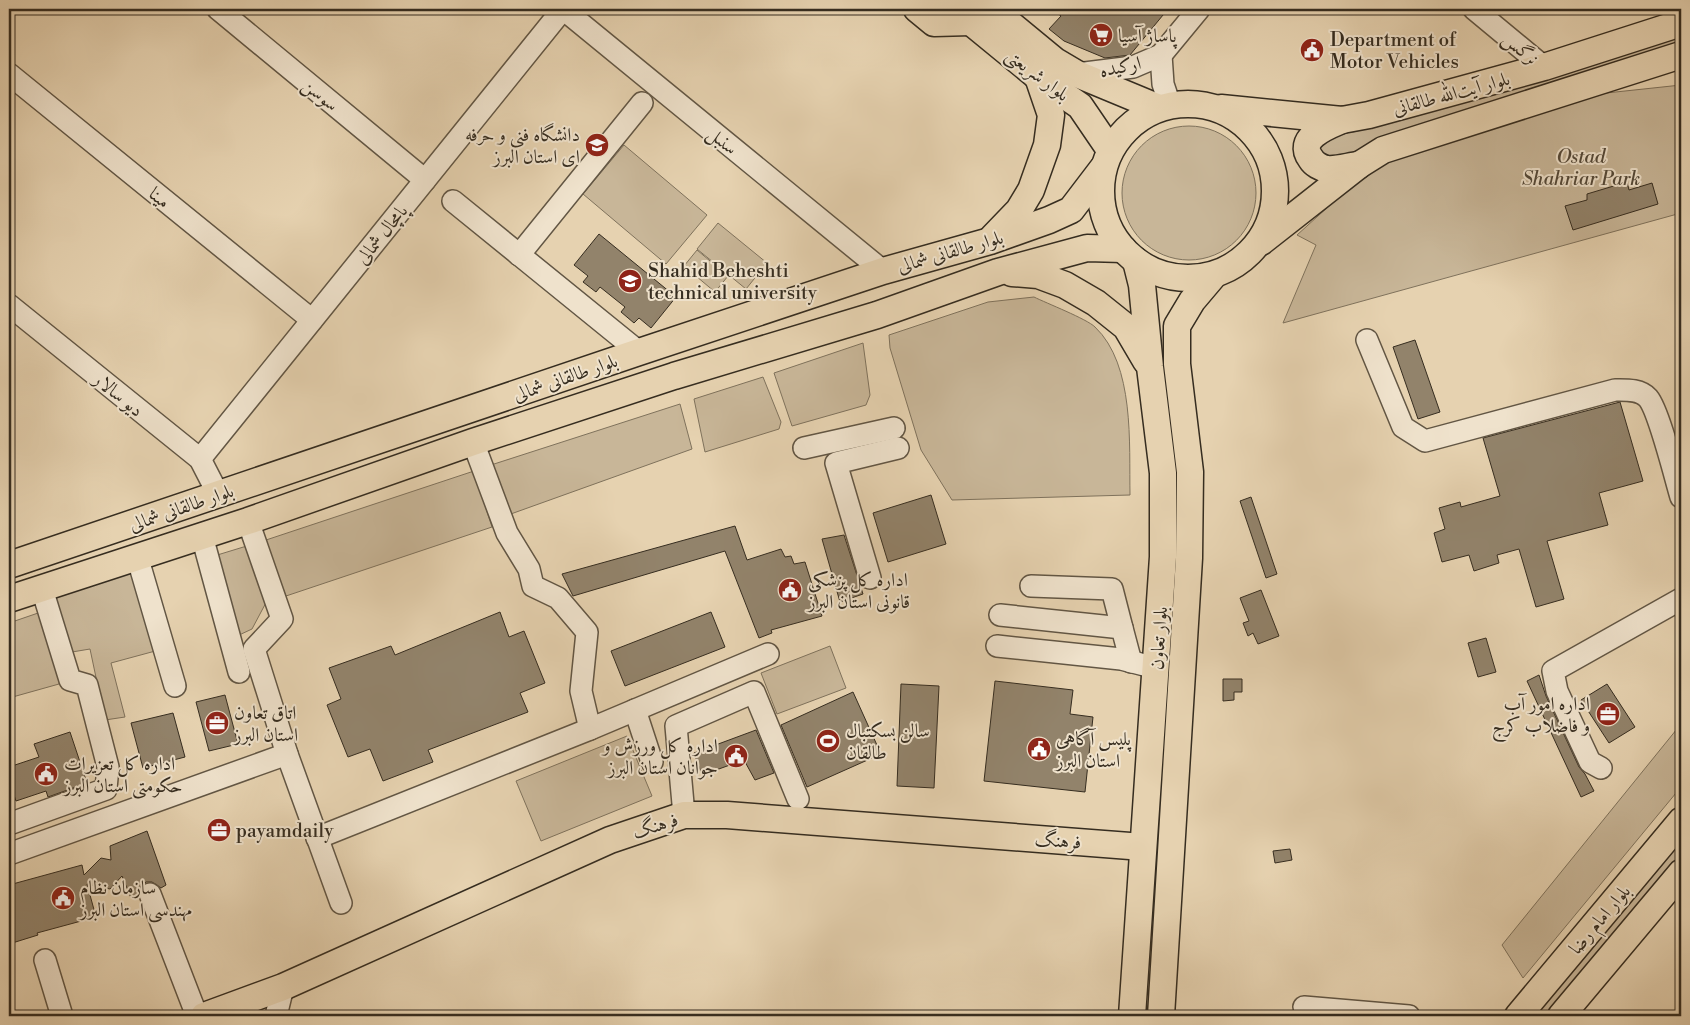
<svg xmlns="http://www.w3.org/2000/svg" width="1690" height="1025" viewBox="0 0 1690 1025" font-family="'Libre Bodoni',Amiri,serif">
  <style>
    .green { fill: #c8b698; stroke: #7f725c }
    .building { fill: #92836b; stroke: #362d20 }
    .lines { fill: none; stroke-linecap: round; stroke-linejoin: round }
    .minor-casing { stroke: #625644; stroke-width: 24 }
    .major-casing { stroke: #362d20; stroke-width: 29 }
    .minor { stroke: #efe2cc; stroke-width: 21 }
    .major { stroke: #e6d2b0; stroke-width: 26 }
    .labels { text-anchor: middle; stroke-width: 4; stroke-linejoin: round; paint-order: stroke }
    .poi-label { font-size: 19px; fill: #362d20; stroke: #efe2cc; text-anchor: start }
    .street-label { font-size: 19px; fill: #362d20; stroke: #efe2cc }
    .park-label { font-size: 19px; font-style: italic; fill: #534838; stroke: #efe2cc }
  </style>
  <rect width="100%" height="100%" fill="#e6d2b0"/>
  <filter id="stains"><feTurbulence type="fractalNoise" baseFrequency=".004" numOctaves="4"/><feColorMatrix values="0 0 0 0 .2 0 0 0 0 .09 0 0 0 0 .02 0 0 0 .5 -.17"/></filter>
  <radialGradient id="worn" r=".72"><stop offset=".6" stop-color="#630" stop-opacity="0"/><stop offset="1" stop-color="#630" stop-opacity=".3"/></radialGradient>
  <!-- green -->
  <g class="green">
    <polygon points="1681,35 1681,44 1355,153 1319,158 1318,141 1334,132 1353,132 1373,127"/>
    <polygon points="1681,85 1681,213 1283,323 1316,245 1297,235 1381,159 1569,97"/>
    <circle cx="1189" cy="193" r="67"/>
    <polygon points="624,145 707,215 666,264 583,194"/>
    <polygon points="718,223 767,263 746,289 697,249"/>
    <polygon points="697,250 728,276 715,292 684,266"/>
    <path d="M1034 297C1046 303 1087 319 1095 327 1135 365 1129 444 1130 495L952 500 921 450 890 348 889 335 988 302Z"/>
    <polygon points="863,343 870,395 866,405 792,426 774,373"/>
    <polygon points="763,377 781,422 779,429 705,452 694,399"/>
    <polygon points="680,404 692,449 508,515 491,465"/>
    <polygon points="474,471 492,527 286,596 263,541"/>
    <polygon points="250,545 269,597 252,629 237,636 214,556"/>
    <polygon points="134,564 159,650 111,663 125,717 105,720 90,649 66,653 48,593"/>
    <polygon points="41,612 62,678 59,684 9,698 9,623"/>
    <polygon points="830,646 846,688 777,714 761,673"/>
    <polygon points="1681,724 1681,787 1523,978 1502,945"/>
    <polygon points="627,736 652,796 541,841 516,781"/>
    <polygon points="1681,837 1681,858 1549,1016 1533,1016"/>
  </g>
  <!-- building -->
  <g class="building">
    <polygon points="1052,9 1168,9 1130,55 1105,58 1064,41 1049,29 1061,16"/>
    <polygon points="1627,182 1629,190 1652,183 1658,204 1573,230 1565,206 1587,200 1587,194"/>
    <polygon points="599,234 676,297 651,328 639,318 634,323 621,312 625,307 600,287 596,292 583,282 588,276 574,265"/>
    <polygon points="1415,340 1440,412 1418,419 1393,347"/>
    <polygon points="1620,402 1643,481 1599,493 1608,525 1547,541 1564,599 1536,607 1519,549 1497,555 1499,563 1474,571 1469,555 1442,562 1434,533 1445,529 1439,508 1460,502 1461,507 1500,496 1483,438"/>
    <polygon points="931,495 946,544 888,562 873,513"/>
    <polygon points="1251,497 1277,574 1266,578 1240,501"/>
    <polygon points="735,526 747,560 781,549 785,557 791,556 794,564 805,562 822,616 771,630 772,633 759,638 725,551 573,596 562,574"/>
    <polygon points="844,535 863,594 840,602 822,539"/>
    <polygon points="1261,590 1279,636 1258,644 1253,633 1248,636 1243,623 1249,621 1240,598"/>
    <polygon points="500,612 509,637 524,631 545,683 520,693 528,712 428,750 433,762 383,781 370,749 348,757 327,705 341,699 329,668 391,646 395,655"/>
    <polygon points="711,612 725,647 625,686 611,651"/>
    <polygon points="1486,638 1496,672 1478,677 1468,643"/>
    <polygon points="1539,675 1546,696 1579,767 1585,774 1594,791 1581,797 1527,681"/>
    <polygon points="1223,679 1242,679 1242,692 1234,692 1234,700 1223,701"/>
    <polygon points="995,681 1073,690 1070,714 1093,717 1085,792 984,781"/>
    <polygon points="901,684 939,686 934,788 897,786"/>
    <polygon points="1607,684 1635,727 1609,743 1581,700"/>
    <polygon points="853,692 881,754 807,787 781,725"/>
    <polygon points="225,695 238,744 209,751 196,702"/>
    <polygon points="173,713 185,757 143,768 131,723"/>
    <polygon points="756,730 774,773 755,780 744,760 702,775 694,753"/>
    <polygon points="70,732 87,783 48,797 46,791 16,801 9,780 9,767 39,757 34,744"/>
    <polygon points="147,831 166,885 161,888 152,882 146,882 140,887 138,897 131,898 122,876 110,889 87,884 96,917 37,933 38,935 9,944 9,885 82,865 84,875 101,858 111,860 110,846"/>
    <polygon points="1290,849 1292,860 1275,863 1273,851"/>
  </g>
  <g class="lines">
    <!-- minor casing -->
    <g class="minor-casing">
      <g id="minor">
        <polyline points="218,9 425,180"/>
        <polyline points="563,9 883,271"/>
        <polyline points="1474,9 1544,67"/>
        <polyline points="1161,55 1163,84 1170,105"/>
        <polyline points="9,74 312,320"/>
        <polyline points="1077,74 1133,67 1161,55 1199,9"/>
        <polyline points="453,201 639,352"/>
        <polyline points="519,255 642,103"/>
        <polyline points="9,305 200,459 218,494"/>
        <path d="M1367 340 1403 427 1425 441 1615 390C1626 390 1640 389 1648 398 1659 411 1675 477 1681 497"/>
        <polyline points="473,442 507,533 529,569 533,586 558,598 587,632 581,691 590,729 768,654"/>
        <polyline points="804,448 894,428"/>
        <polyline points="200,459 563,9"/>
        <polyline points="248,521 282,619 254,649 287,754 341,903"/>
        <polyline points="202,536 239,672"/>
        <polyline points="137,556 175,686"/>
        <polyline points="870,578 836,463 898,448"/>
        <polyline points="1031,586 1112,589 1122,628"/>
        <polyline points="1000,615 1122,628 1131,662"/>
        <polyline points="997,646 1121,659 1156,668"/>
        <polyline points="635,710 652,762"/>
        <polyline points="1601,768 1590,762 1557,691 1553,671 1681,599"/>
        <polyline points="684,815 676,726 754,692 798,799"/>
        <polyline points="9,824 106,789 108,767 87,685 70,680 42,589"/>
        <polyline points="317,838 590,729"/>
        <polyline points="9,854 287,754"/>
        <polyline points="150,894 197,1016"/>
        <polyline points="45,960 62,1016"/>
        <polyline points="1304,1007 1409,1016"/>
        <polyline points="276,1016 283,987"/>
      </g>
    </g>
    <!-- major casing -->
    <g class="major-casing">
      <g id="major">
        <polyline points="917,9 934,23 971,22"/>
        <polyline points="955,9 1038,77 1080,106 1110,150"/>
        <polyline points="992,9 1055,61 1077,74 1159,108"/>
        <circle cx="1188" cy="191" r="87"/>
        <polyline points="1221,108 1342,120 1369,115 1544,67 1681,23"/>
        <path d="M1342 120C1328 126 1295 138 1311 159 1314 164 1321 168 1327 169 1337 170 1349 166 1359 165"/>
        <polyline points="993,237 1019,210 1031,190 1047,145 1051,115 1038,77"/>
        <polyline points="1261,242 1359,165 1383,150 1681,55"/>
        <polyline points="1012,273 1038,275 1065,285 1096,303 1126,327 1146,361"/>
        <polyline points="9,565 639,352 883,271 990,241 1049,220 1071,210 1103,168"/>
        <polyline points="9,599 248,521 473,442 674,376 877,315 998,272 1087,248 1123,249"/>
        <polyline points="204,1016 283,987 610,840 684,815 727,815 1143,847"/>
        <polyline points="1132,1016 1163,557 1163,473 1150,367 1142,285 1136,261"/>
        <polyline points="1161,1016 1189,558 1190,472 1177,364 1177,326 1192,301 1214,275"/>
        <polyline points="1518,1016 1681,821"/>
        <polyline points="1561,1016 1681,873"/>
      </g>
    </g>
    <!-- minor -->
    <use href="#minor" class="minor"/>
    <!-- major -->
    <use href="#major" class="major"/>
  </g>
  <!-- icons -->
  <defs>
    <g id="supermarket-disc" transform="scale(1.25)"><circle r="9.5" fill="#8f2418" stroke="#efe2cc"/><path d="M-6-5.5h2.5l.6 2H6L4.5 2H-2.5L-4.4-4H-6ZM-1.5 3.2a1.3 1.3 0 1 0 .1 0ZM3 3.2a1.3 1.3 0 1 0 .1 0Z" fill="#fff"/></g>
    <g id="civic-disc" transform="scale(1.25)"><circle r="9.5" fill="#8f2418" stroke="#efe2cc"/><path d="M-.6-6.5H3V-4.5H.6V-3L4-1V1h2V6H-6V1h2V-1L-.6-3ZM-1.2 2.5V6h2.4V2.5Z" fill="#fff"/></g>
    <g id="school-disc" transform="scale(1.25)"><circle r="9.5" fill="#8f2418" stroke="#efe2cc"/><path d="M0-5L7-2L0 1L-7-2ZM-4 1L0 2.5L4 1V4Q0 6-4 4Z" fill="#fff"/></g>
    <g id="university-disc" transform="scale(1.25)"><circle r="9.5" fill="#8f2418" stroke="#efe2cc"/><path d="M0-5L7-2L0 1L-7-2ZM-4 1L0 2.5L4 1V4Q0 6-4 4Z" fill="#fff"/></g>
    <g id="office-disc" transform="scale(1.25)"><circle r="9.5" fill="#8f2418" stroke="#efe2cc"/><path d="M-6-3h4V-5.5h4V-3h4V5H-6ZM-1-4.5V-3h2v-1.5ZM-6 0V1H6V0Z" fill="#fff"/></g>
    <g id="stadium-disc" transform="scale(1.25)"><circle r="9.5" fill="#8f2418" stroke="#efe2cc"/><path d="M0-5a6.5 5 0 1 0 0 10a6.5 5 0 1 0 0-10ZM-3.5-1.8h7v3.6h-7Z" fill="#fff"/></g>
  </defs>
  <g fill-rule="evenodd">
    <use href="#supermarket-disc" x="1101" y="35"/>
    <use href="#civic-disc" x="1312" y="50"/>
    <use href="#school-disc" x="597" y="145"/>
    <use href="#university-disc" x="630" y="281"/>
    <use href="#civic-disc" x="790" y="590"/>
    <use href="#office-disc" x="1608" y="714"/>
    <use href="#office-disc" x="217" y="723"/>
    <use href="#stadium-disc" x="828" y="741"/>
    <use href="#civic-disc" x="1039" y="749"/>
    <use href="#civic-disc" x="736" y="756"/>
    <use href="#civic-disc" x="46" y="774"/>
    <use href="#office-disc" x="219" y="830"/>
    <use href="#civic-disc" x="63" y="898"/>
  </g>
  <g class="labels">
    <!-- poi labels -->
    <g class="poi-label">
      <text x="1118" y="42">پاساژ آسیا</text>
      <text x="1330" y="46">Department of<tspan x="1330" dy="22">Motor Vehicles</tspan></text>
      <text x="580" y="141" text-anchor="end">دانشگاه فنی و حرفه<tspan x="580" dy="22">ای استان البرز</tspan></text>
      <text x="648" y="277">Shahid Beheshti<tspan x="648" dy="22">technical university</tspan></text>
      <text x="808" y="586">اداره کل پزشکی<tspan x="808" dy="22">قانونی استان البرز</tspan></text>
      <text x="1590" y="710" text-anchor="end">اداره امور آب<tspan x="1590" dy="22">و فاضلاب کرج</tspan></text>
      <text x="234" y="719">اتاق تعاون<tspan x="234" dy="22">استان البرز</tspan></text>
      <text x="846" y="737">سالن بسکتبال<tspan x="846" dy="22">طالقان</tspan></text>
      <text x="1056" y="745">پلیس آگاهی<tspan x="1056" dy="22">استان البرز</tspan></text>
      <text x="718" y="752" text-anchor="end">اداره کل ورزش و<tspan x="718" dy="22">جوانان استان البرز</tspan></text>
      <text x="64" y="770">اداره کل تعزیرات<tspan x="64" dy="22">حکومتی استان البرز</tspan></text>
      <text x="236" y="837">payamdaily</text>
      <text x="80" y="894">سازمان نظام<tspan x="80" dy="22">مهندسی استان البرز</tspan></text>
    </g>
    <!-- street labels -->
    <g class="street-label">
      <text transform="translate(1521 48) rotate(40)" y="7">نرگس</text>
      <text transform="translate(1120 66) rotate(-12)" y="7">ارکیده</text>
      <text transform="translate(1038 74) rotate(37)" y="7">بلوار شریعتی</text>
      <text transform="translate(1451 93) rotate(-15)" y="7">بلوار آیت‌الله طالقانی</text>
      <text transform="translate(321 94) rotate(39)" y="7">سوسن</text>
      <text transform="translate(723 140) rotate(39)" y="7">سنبل</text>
      <text transform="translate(160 197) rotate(39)" y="7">مینا</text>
      <text transform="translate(381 234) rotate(-51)" y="7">پامچال شمالی</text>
      <text transform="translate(950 251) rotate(-16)" y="7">بلوار طالقانی شمالی</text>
      <text transform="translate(565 377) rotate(-19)" y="7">بلوار طالقانی شمالی</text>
      <text transform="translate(119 394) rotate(39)" y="7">دیو سالار</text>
      <text transform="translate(181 507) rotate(-19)" y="7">بلوار طالقانی شمالی</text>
      <text transform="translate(1158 638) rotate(-86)" y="7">بلوار تعاون</text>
      <text transform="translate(655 825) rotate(-17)" y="7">فرهنگ</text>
      <text transform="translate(1058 840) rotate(4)" y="7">فرهنگ</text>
      <text transform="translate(1599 919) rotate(-50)" y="7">بلوار امام رضا</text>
    </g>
    <!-- park labels -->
    <g class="park-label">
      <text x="1581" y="163">Ostad<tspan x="1581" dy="22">Shahriar Park</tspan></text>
    </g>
  </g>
  <!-- margin -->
  <rect width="1690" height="1025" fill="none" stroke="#e6d2b0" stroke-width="30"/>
  <rect x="10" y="10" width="1670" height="1005" fill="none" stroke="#362d20" stroke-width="2.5"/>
  <rect x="15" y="15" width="1660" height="995" fill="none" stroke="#362d20"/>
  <rect width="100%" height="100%" filter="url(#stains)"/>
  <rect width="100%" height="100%" fill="url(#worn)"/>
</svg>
